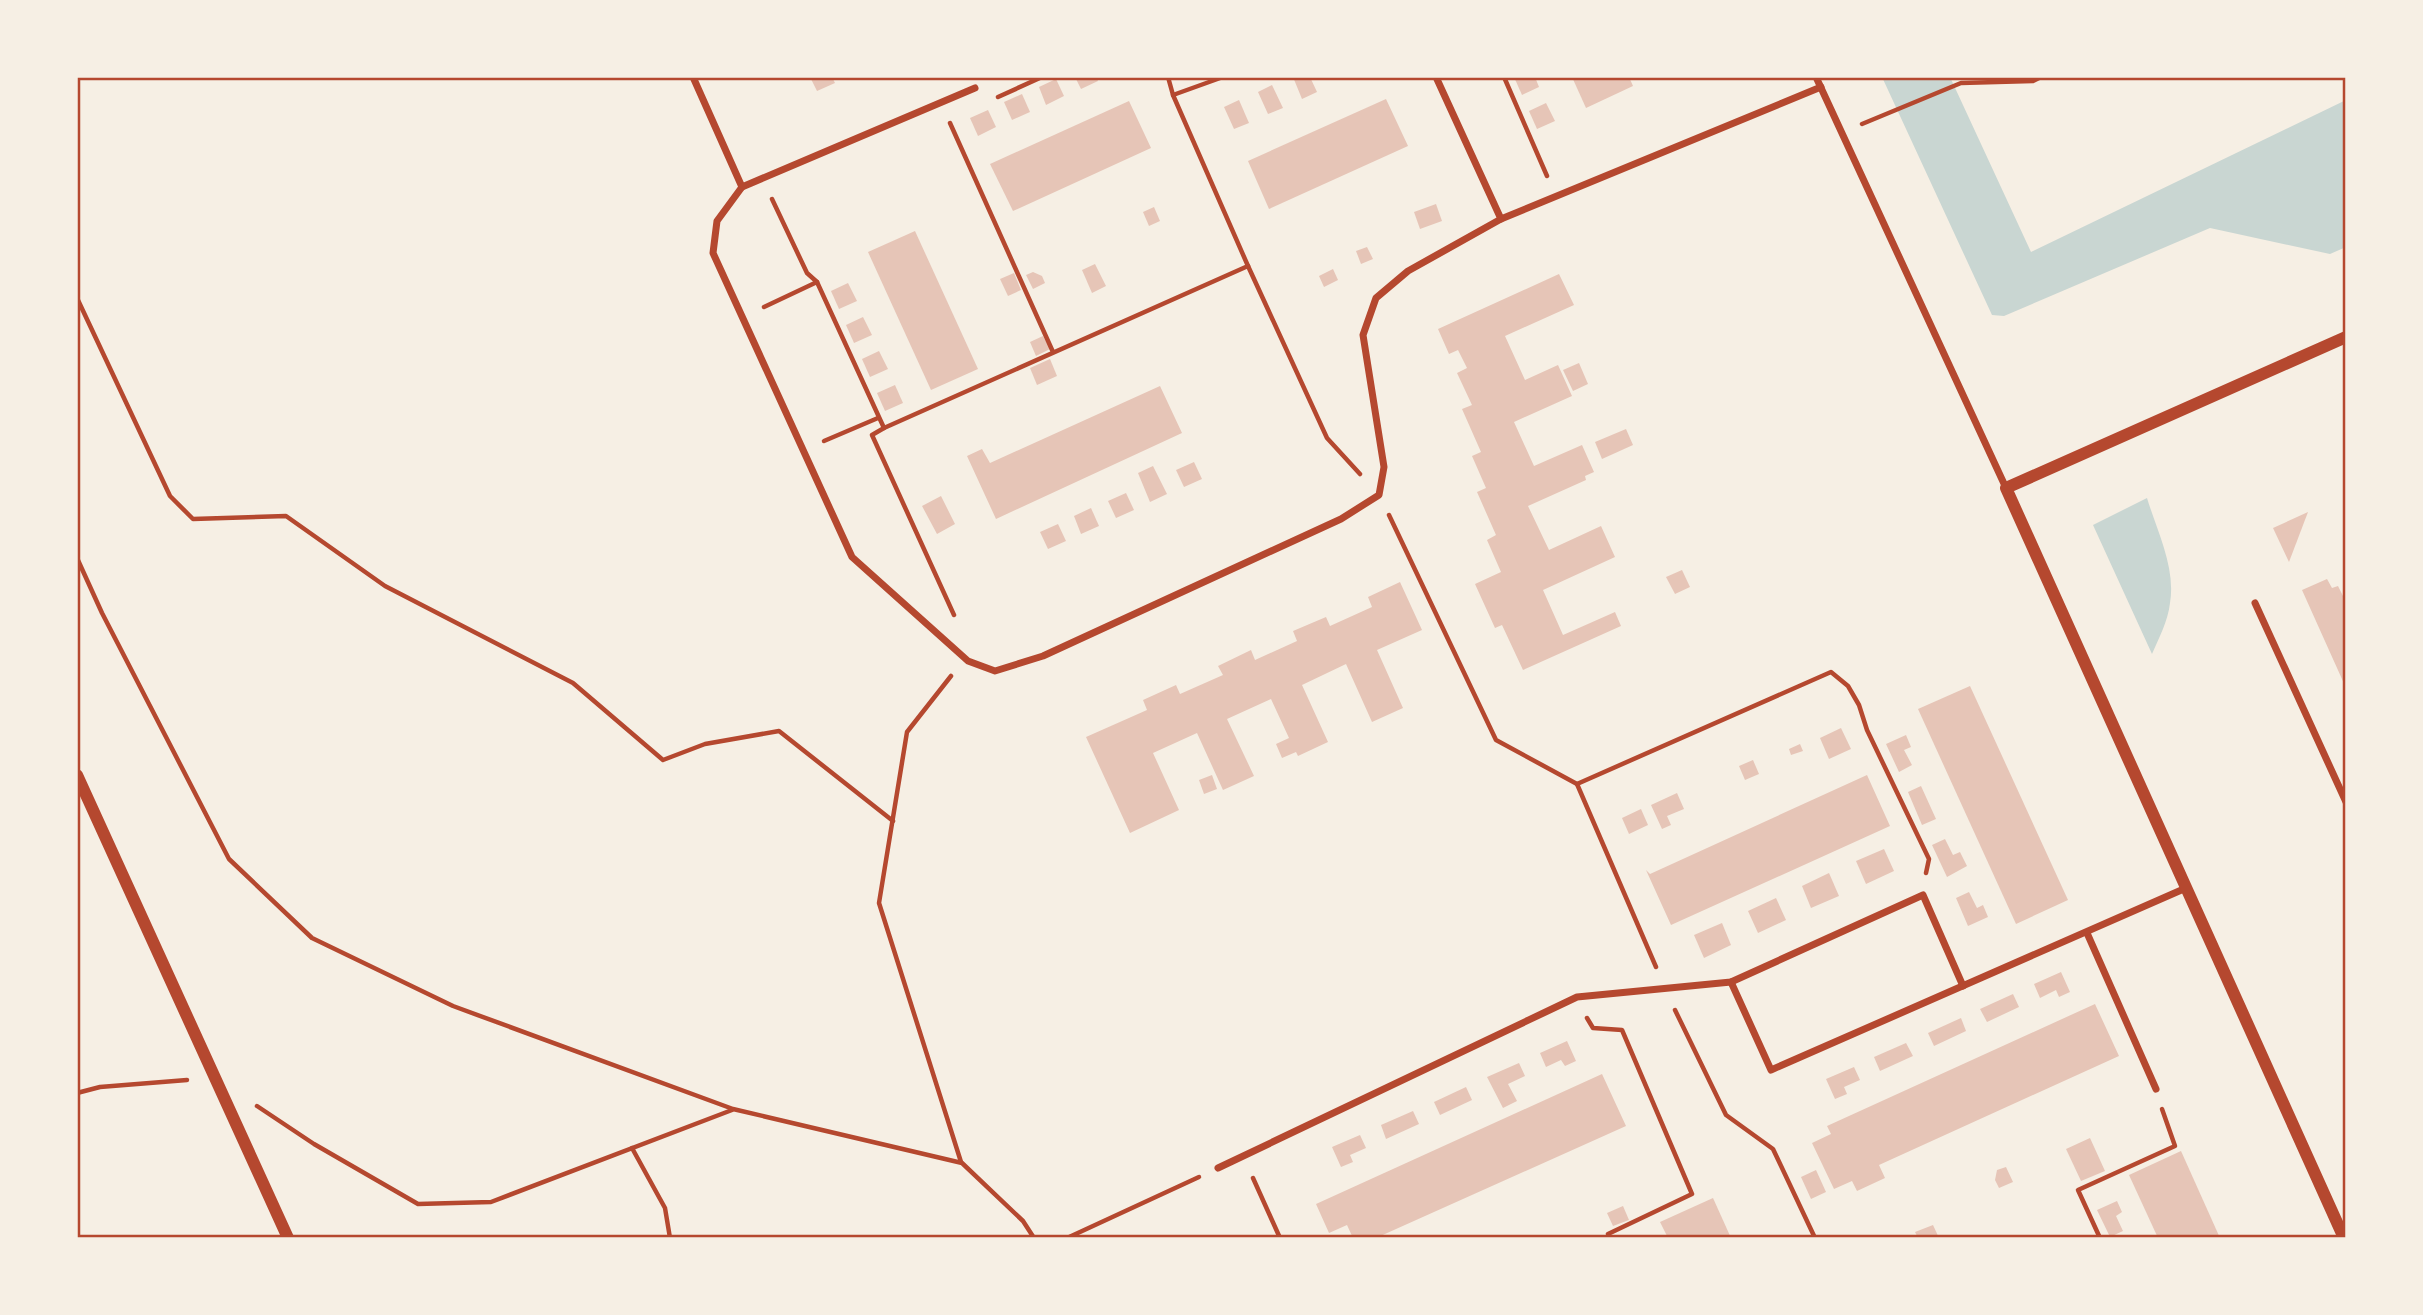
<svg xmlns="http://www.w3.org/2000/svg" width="2423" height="1315" viewBox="0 0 2423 1315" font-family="'Varela Round',sans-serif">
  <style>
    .water { fill: #c9d6d2 }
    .building { fill: #e6c5b7 }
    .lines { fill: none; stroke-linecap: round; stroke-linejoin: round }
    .path { stroke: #b5482f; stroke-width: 4.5 }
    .minor { stroke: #b5482f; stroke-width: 7 }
    .tertiary { stroke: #b5482f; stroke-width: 12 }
    .neatline { fill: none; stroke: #b5482f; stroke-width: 2.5 }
  </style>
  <rect width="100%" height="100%" fill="#f6efe4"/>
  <!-- water -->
  <g class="water">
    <polygon points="1882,77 1950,77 2031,252 2346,100 2346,247 2330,254 2210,228 2004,316 1992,315"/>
    <path d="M2147 498C2157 531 2176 568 2170 603 2168 621 2159 638 2152 654L2093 525Z"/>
  </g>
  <!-- building -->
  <g class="building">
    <polygon points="810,77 832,77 835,83 817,91"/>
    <polygon points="1075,77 1096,77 1098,81 1081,89"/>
    <polygon points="1293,77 1310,77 1317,92 1302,99"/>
    <polygon points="1514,77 1535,77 1539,87 1522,95"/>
    <polygon points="1572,77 1629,77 1633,86 1586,108"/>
    <polygon points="1056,79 1064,96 1046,105 1039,87"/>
    <polygon points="1272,85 1283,108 1268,114 1258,92"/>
    <polygon points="1022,94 1030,112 1012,120 1004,102"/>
    <polygon points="1386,99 1408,146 1269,209 1248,161"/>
    <polygon points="1239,100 1249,123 1234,129 1224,107"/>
    <polygon points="1129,101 1151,148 1013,211 990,164"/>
    <polygon points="1546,103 1555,121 1537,129 1529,111"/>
    <polygon points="988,110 996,127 978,136 970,118"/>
    <polygon points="1436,204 1442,221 1420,229 1414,212"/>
    <polygon points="1154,207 1160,221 1149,226 1143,212"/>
    <polygon points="915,231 978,369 931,390 868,252"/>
    <polygon points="1367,247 1373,259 1361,264 1356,251"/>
    <polygon points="1095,264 1106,286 1092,293 1082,270"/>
    <polygon points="1333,269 1338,280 1324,287 1319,276"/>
    <polygon points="1033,272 1042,276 1045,283 1033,289 1026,275"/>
    <polygon points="1014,273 1021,290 1008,296 1000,279"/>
    <polygon points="1559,274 1574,305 1505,336 1525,380 1558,365 1572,396 1514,422 1534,466 1582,445 1594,472 1585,476 1586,480 1528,506 1549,550 1601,526 1615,557 1543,590 1563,635 1615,612 1621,626 1523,670 1502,625 1495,628 1475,584 1501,572 1487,540 1496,535 1477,492 1486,488 1472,456 1481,452 1462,409 1472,405 1457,373 1467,368 1458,350 1449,354 1438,329"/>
    <polygon points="848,283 857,301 839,309 831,291"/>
    <polygon points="863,317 872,335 854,343 846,325"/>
    <polygon points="1043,336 1050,349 1036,356 1030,342"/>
    <polygon points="879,351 888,369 870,377 862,359"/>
    <polygon points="1050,359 1057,376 1037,385 1030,368"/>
    <polygon points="1579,363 1588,384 1573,391 1563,370"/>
    <polygon points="895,385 903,403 885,411 877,393"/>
    <polygon points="1160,386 1182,433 996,519 967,456 982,449 990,463"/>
    <polygon points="1626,429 1633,445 1602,459 1595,442"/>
    <polygon points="1194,462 1202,479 1184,487 1176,470"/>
    <polygon points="1153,466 1167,494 1150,502 1138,473"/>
    <polygon points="1126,493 1134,510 1116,518 1108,501"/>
    <polygon points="941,496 955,524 937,534 922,506"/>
    <polygon points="1091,508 1099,526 1081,534 1074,516"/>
    <polygon points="2308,512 2289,562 2273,528"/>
    <polygon points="1058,524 1066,541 1048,549 1040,532"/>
    <polygon points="1682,570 1690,587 1675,594 1666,577"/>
    <polygon points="2327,579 2332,588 2338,586 2343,596 2346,595 2346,688 2302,590"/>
    <polygon points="1400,582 1422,630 1377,650 1403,708 1372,722 1346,664 1302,685 1328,742 1298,756 1296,752 1282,758 1276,744 1289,738 1271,699 1227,719 1254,776 1223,790 1197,733 1153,753 1179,810 1130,833 1086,737 1147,710 1143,700 1176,685 1180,694 1223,675 1218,666 1251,650 1255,660 1297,641 1293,631 1326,617 1330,626 1372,607 1368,597"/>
    <polygon points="1970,686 2068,900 2016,924 1918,709"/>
    <polygon points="1841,728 1851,749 1829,759 1820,738"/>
    <polygon points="1906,735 1911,747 1904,750 1912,765 1899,772 1886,744"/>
    <polygon points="1800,744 1803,751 1791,755 1789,749"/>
    <polygon points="1753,760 1759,774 1745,780 1739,766"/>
    <polygon points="1212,775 1217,789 1204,794 1199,780"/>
    <polygon points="1867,775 1890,826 1671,925 1646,870 1650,874"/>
    <polygon points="1921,786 1936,819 1922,825 1908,792"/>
    <polygon points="1677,793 1684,809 1667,816 1671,825 1662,829 1651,805"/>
    <polygon points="1641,809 1648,825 1629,834 1622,818"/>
    <polygon points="1945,839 1953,855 1960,852 1967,866 1947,877 1932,845"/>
    <polygon points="1884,849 1894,871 1866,884 1856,861"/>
    <polygon points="1829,873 1839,896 1811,908 1802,886"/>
    <polygon points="1969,892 1977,908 1983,905 1988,917 1968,926 1956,898"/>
    <polygon points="1776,898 1786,920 1758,933 1748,911"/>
    <polygon points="1722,923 1731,945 1704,958 1694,935"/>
    <polygon points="2061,972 2070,992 2059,997 2056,990 2040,998 2034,984"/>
    <polygon points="2013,994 2019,1007 1987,1022 1980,1009"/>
    <polygon points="2095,1004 2119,1056 1879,1165 1885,1178 1857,1191 1852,1181 1834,1189 1812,1143 1831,1134 1827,1126"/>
    <polygon points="1961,1018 1966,1031 1934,1046 1928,1033"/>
    <polygon points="1567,1041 1576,1061 1565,1066 1561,1060 1546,1067 1540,1053"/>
    <polygon points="1906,1043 1913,1056 1880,1071 1874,1057"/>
    <polygon points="1519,1063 1525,1076 1508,1084 1517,1101 1503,1108 1487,1077"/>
    <polygon points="1854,1067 1860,1080 1844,1087 1847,1094 1835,1099 1826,1079"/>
    <polygon points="1602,1074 1626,1126 1376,1238 1353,1238 1347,1225 1329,1233 1316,1204"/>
    <polygon points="1466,1087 1472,1100 1440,1115 1434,1102"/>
    <polygon points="1413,1111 1419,1124 1386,1139 1381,1125"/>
    <polygon points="1360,1135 1366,1148 1350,1155 1353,1162 1341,1167 1332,1147"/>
    <polygon points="2090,1138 2105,1171 2081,1181 2066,1149"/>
    <polygon points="2181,1151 2220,1238 2158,1238 2129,1175"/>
    <polygon points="2006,1167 2013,1182 1999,1188 1995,1180 1997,1170"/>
    <polygon points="1816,1170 1826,1192 1811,1199 1801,1177"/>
    <polygon points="1713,1198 1731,1238 1668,1238 1660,1222"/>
    <polygon points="2117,1201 2122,1212 2116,1216 2123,1231 2110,1237 2097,1210"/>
    <polygon points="1623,1206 1629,1220 1613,1226 1607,1213"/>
    <polygon points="1933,1225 1939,1238 1918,1238 1915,1232"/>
  </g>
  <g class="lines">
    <!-- path -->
    <g class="path">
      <polyline points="1168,77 1173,95 1248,266 1327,438 1360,474"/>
      <polyline points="1504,77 1547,176"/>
      <polyline points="1173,95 1223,77"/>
      <polyline points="998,97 1042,77"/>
      <polyline points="950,123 1053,352"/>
      <polyline points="1862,124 1961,83 2033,81 2041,77"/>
      <polyline points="772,199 807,273 817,282 884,428 872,435 954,615"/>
      <polyline points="77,298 170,496 193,519 286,516 385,586 573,683 663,760 705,744 779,731 893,821"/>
      <polyline points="764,307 817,282"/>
      <polyline points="884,428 1248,266"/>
      <polyline points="824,441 878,418"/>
      <polyline points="1389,515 1496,740 1577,784 1656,967"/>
      <polyline points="77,558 102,613 229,859 312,938 453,1006 733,1109 962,1163 1023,1221 1034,1238"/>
      <polyline points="951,676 907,732 879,903 961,1162"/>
      <polyline points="1577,784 1831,672 1848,686 1859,705 1867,730 1929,859 1926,873"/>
      <polyline points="1675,1010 1726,1115 1773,1149 1815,1238"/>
      <polyline points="1587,1018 1593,1028 1622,1030 1692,1194 1608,1234 1610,1238"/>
      <polyline points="77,1093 100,1087 187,1080"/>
      <polyline points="257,1106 314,1144 418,1204 491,1202 732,1110"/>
      <polyline points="632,1148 665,1208 670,1238"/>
      <polyline points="1253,1178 1280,1238"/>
      <polyline points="1067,1238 1199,1177"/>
      <polyline points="2100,1238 2078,1190 2175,1146 2162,1109"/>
    </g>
    <!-- minor -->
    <g class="minor">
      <polyline points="693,77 742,187 717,221 713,253 852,557 968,661 995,671 1043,656 1341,519 1379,495 1384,467 1363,335 1376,298 1408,271 1501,219 1821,87"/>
      <polyline points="1436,77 1501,219"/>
      <polyline points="1816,77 2006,488"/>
      <polyline points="742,187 975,88"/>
      <polyline points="2255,603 2346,802"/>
      <polyline points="2087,933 2156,1089"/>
      <polyline points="1731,982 1771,1070 2186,888"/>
      <polyline points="1218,1168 1577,997 1731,982 1923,895 1963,986"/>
    </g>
    <!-- tertiary -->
    <g class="tertiary">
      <polyline points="77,775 288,1238"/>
      <polyline points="2344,1238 2006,488 2346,337"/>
    </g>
  </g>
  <!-- border -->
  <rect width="2423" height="1315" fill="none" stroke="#f6efe4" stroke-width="158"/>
  <rect x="79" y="79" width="2265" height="1157" class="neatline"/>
</svg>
